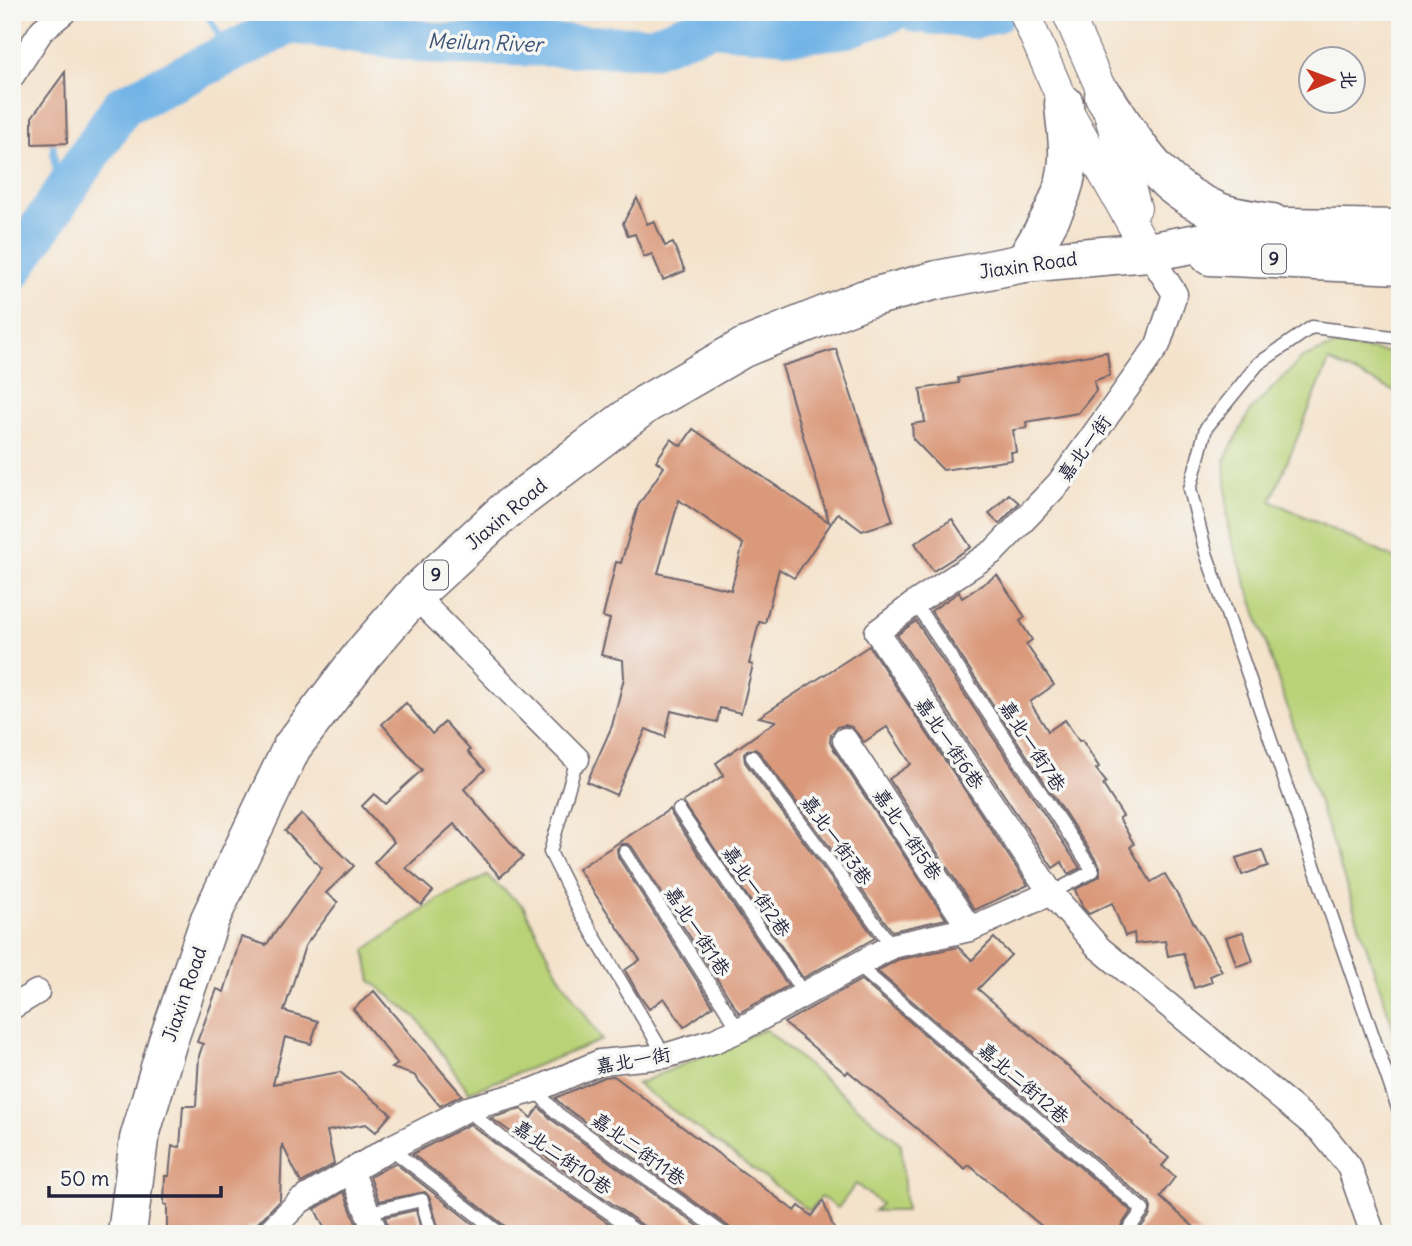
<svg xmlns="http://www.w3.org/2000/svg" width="1412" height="1246" viewBox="0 0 1412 1246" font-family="Delius,'LXGW WenKai TC',sans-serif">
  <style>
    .green { fill: #b9d277; stroke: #6e7a59; stroke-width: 2 }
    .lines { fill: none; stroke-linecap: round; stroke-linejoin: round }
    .stream { stroke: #71b3e6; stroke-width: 7 }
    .river { stroke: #71b3e6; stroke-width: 42 }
    .building { fill: #da997a; fill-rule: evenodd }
    .service-casing { stroke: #6c656d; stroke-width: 15 }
    .minor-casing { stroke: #6c656d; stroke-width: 27 }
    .tertiary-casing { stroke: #6c656d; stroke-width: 32 }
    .primary-casing { stroke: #6c656d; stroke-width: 41 }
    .service { stroke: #fff; stroke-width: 12 }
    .minor { stroke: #fff; stroke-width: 24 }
    .tertiary { stroke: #fff; stroke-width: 30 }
    .primary { stroke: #fff; stroke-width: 38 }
    .labels { text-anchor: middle; stroke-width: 7; stroke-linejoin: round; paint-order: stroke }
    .shield { fill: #f6f6f2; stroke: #626272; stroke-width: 2 }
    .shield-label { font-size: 18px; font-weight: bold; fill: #22223b }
    .street-label { font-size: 19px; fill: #22223b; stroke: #f6f6f2 }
    .water-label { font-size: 21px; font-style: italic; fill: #3e5577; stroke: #f6f6f2 }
  </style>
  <rect width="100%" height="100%" fill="#f6f6f2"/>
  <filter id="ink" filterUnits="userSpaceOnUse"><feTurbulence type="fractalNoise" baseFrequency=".0143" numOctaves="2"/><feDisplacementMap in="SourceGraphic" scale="14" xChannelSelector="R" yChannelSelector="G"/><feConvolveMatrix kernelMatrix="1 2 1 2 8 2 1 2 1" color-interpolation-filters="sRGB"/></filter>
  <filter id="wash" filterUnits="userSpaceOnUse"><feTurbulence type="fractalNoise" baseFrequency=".00686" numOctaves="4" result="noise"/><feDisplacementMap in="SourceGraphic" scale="28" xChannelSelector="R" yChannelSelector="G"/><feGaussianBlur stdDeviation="1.57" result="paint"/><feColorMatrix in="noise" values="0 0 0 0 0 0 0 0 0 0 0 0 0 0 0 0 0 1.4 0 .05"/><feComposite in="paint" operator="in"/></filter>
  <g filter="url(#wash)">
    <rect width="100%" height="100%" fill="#f4e2ca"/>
    <!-- green -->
    <g class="green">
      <polygon points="1336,345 1400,354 1400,394 1329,361 1271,501 1400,561 1400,1048 1228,528 1225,459 1250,411 1302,358"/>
      <polygon points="487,876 523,906 560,977 602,1040 469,1092 417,1018 371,981 365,950 440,898"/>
      <polygon points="765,1029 901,1144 906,1211 874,1211 881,1204 856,1184 838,1208 821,1197 810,1211 637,1084"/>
    </g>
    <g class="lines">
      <!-- stream -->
      <g class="stream">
        <polyline points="206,12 229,53"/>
        <polyline points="798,33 807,12"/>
        <polyline points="53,144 58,202"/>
      </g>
      <!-- river -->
      <g class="river">
        <polyline points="918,12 976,18 995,12"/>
        <polyline points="12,270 122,106 291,23 442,44 652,47 712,25 798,33 847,27 890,12"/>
      </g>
    </g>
    <g id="blocks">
      <!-- building -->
      <g class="building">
        <polygon points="65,72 67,143 32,144 32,117"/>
        <polygon points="637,198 647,224 654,221 665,246 673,243 685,271 663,280 652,254 644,257 635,234 628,236 623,223"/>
        <path d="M836 349 893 521 862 531 838 513 794 578 779 569 765 623 759 622 749 664 753 665 741 713 720 708 717 722 671 711 665 737 646 729 616 795 587 782 612 726 624 678 623 660 601 655 610 619 603 617 616 562 621 563 638 506 664 467 656 461 671 439 681 446 693 429 829 522 782 366ZM679 500 743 544 731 590 658 573Z"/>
        <polygon points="1107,352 1110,375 1094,381 1096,391 1078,413 1026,422 1027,428 1013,430 1016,452 1011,452 1012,460 943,470 913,439 912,424 925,422 920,389 959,383 958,378"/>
        <polygon points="1009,494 1019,503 999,524 989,514"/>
        <polygon points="952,519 971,547 933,571 915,543"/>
        <polygon points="997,575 1025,617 1020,621 1032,640 1026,644 1054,685 1030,702 1048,731 1065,720 1079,741 1082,740 1099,767 1096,769 1106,782 1103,785 1123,816 1119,818 1134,844 1130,847 1151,882 1165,874 1222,971 1210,976 1212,982 1194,988 1183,953 1168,956 1165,941 1135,944 1134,933 1125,936 1112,903 1089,914 1083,908 1075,890 1100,876 1100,866 931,611 959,592 962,598"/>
        <polygon points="916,621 1080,868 1068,874 1062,862 1053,868 897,635"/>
        <polygon points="869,646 1028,885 975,910 889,779 911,764 887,727 864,742 852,727 845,725 837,727 831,734 830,742 833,748 946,919 892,931 759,752 755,749 747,750 744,754 745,762 875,938 803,978 683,802 724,775 716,763 776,721 759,717"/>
        <polygon points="406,703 432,734 445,722 470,750 468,752 485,770 464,789 523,857 500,877 454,824 406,868 433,891 421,905 374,863 394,842 362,806 374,794 385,804 422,770 382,724"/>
        <polygon points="670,809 672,815 788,986 739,1013 632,847 628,844 621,844 617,849 618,857 713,1006 684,1027 664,998 649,1009 639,995 625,970 640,960 578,869"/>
        <polygon points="302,814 354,866 326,893 338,902 305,946 284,1011 318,1021 311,1044 285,1037 273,1084 340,1072 391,1114 376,1132 366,1124 327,1131 334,1164 301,1183 282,1144 280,1200 254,1227 247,1227 247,1234 167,1234 167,1205 164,1204 165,1176 169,1176 172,1146 180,1147 183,1106 196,1106 199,1056 203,1044 197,1042 217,989 224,992 241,937 266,945 322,868 285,831"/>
        <polygon points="1262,850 1268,866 1242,875 1236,858"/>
        <polygon points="1243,932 1253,961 1237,966 1226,937"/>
        <polygon points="994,938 1011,955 978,989 1133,1123 1132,1124 1151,1141 1150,1143 1169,1158 1162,1166 1175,1177 1160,1197 1202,1234 1136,1234 1150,1215 1151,1208 1149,1203 877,971 897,960 958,947 972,960"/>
        <polygon points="861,980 1131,1211 1116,1234 1051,1234 969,1165 965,1169 848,1071 846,1074 784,1023"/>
        <polygon points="374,991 420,1046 462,1095 440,1106 414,1075 392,1068 398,1064 353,1009"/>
        <polygon points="614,1076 795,1211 799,1206 812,1216 823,1201 836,1234 733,1234 729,1227 563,1106 555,1098 604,1077"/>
        <polygon points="539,1107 552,1120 709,1234 649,1234 645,1227 491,1118 521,1109 531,1118"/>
        <polygon points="470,1124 501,1148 624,1234 510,1234 506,1227 412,1154"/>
        <polygon points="395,1163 486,1234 440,1234 430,1198 425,1192 379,1201 370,1177"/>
        <polygon points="344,1192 360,1234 327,1234 315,1209"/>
        <polygon points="416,1210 422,1234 391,1234 385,1217"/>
      </g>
    </g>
  </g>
  <g filter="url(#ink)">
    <use href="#blocks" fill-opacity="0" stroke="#6c656d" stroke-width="2"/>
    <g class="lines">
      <!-- service casing -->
      <g class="service-casing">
        <g id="service">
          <polyline points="1400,338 1312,327 1258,364 1206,428 1190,489 1206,553 1400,1114"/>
          <polyline points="915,603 1093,871 1051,893"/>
          <polyline points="752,757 892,946"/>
          <polyline points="577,759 550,852 580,912 665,1056"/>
          <polyline points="679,810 804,994"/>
          <polyline points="625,852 739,1030"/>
          <polyline points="858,966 1143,1210 1125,1234"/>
          <polyline points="535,1090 557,1113 724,1234"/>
          <polyline points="467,1110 506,1141 640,1234"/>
          <polyline points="390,1148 501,1234"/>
          <polyline points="368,1209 369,1212 422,1200 431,1234"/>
        </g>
      </g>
      <!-- minor casing -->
      <g class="minor-casing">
        <g id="minor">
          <polyline points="12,76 42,30 64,12"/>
          <polyline points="1148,252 1175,294 1158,345 1059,483 994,551 915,603 877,632 1051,893 1099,948 1321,1131 1349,1166 1373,1234"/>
          <polyline points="414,595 577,759"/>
          <polyline points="845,740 970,929"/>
          <polyline points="12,1007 37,992"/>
          <polyline points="351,1170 376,1234"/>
          <polyline points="267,1234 300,1201 390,1148 467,1109 535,1090 600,1062 665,1056 714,1041 739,1030 892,946 970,929 1051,893"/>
        </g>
      </g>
      <!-- tertiary casing -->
      <g class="tertiary-casing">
        <g id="tertiary">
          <polyline points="1024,12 1064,104 1148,252"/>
          <polyline points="1067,12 1104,96 1136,208"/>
        </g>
      </g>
      <!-- primary casing -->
      <g class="primary-casing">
        <g id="primary">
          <path d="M1104 96C1139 148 1157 187 1219 212 1235 218 1255 220 1272 223"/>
          <polyline points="1210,256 1400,265"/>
          <path d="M1024 263C1043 231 1067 197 1068 158 1069 141 1065 122 1064 104"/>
          <polyline points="127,1234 139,1139 167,1044 210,919 292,747 363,654 414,595 506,510 646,404 743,348 865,299 937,280 1024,263 1148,252 1287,227 1400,229"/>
        </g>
      </g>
      <!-- service -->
      <use href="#service" class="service"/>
      <!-- minor -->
      <use href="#minor" class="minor"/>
      <!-- tertiary -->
      <use href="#tertiary" class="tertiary"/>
      <!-- primary -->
      <use href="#primary" class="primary"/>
    </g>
  </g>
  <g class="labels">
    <!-- shield labels -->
    <g class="shield">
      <rect x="1262" y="244.5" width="24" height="29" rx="5"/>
      <rect x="424" y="560.5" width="24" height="29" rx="5"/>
    </g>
    <g class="shield-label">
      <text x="1274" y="265">9</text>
      <text x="436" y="581">9</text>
    </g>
    <!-- street labels -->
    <g class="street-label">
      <text transform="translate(1028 265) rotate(-8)" y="7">Jiaxin Road</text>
      <text transform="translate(1084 448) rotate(-54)" y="7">嘉北一街</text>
      <text transform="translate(506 514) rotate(-40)" y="7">Jiaxin Road</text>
      <text transform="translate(950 743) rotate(56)" y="7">嘉北一街6巷</text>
      <text transform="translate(1033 746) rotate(57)" y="7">嘉北一街7巷</text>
      <text transform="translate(908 834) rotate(56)" y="7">嘉北一街5巷</text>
      <text transform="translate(837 840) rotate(54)" y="7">嘉北一街3巷</text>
      <text transform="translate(757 891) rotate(56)" y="7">嘉北一街2巷</text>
      <text transform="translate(698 931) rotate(57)" y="7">嘉北一街1巷</text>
      <text transform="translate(184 994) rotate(-71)" y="7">Jiaxin Road</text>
      <text transform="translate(633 1060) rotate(-10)" y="7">嘉北一街</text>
      <text transform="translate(1024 1083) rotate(41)" y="7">嘉北二街12巷</text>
      <text transform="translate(639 1149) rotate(36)" y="7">嘉北二街11巷</text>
      <text transform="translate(563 1157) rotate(35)" y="7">嘉北二街10巷</text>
    </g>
    <!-- water labels -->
    <g class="water-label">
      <text transform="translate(485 43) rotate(2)" y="7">Meilun River</text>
    </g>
  </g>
  <!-- margin -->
  <rect width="1412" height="1246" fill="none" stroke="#f6f6f2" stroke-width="42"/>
  <!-- north arrow -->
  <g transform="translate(1332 80) rotate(89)"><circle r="33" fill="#f6f6f2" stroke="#a1a1a9" stroke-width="2"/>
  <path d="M0-5L12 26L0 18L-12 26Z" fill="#c8321e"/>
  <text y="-10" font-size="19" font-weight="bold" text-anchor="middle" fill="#22223b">北</text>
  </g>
  <!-- scale -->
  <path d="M49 1186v10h172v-10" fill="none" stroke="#22223b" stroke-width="3.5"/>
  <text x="60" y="1186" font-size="21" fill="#22223b" stroke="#f6f6f2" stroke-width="5" paint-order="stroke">50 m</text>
</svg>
